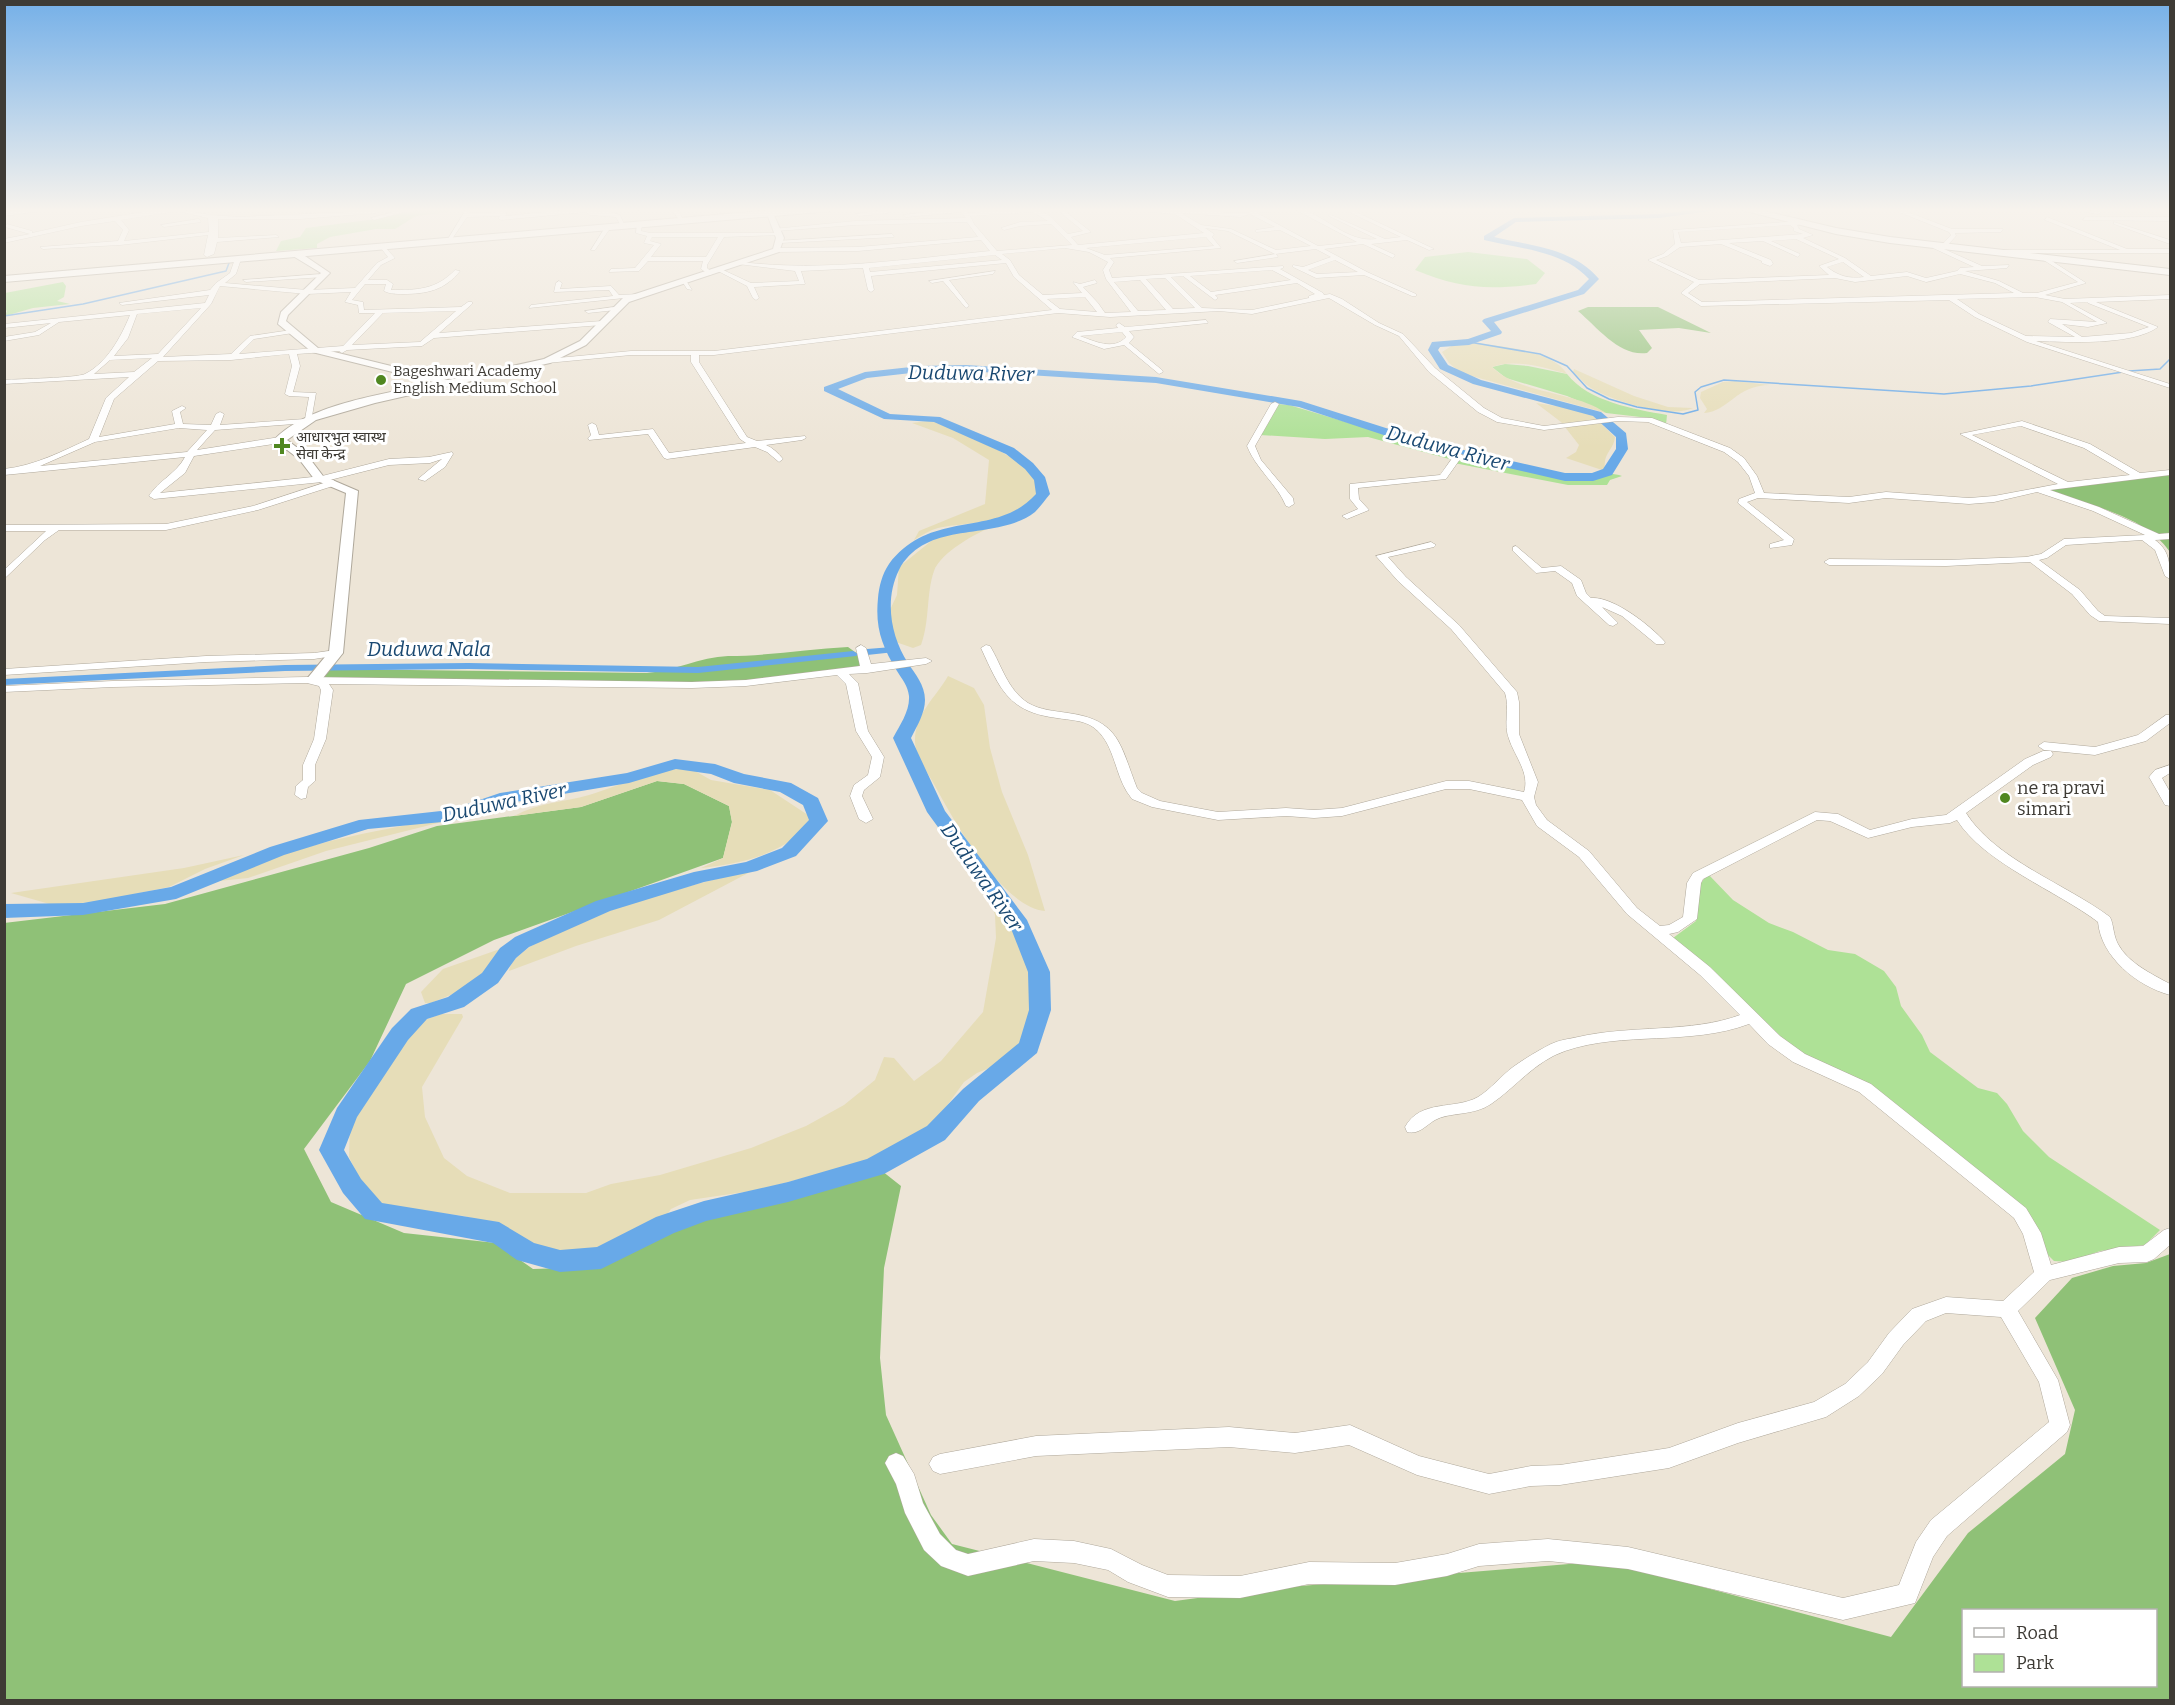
<svg xmlns="http://www.w3.org/2000/svg" width="2175" height="1705" viewBox="0 0 2175 1705" font-family="Bitter,'Noto Sans Devanagari',serif">
  <style>
    .green { fill: #aee196 }
    .forest { fill: #8fc177; fill-rule: evenodd }
    .sand { fill: #e6ddb8 }
    .lines { fill: none; stroke-linecap: round; stroke-linejoin: round }
    .stream { stroke: #68a9e8; stroke-width: 1.5 }
    .canal { fill: #68a9e8; fill-rule: evenodd }
    .river { fill: #68a9e8; fill-rule: evenodd }
    .street-casing { stroke: #afa89b; stroke-width: 1 }
    .secondary-casing { stroke: #afa89b; stroke-width: 2 }
    .highway-casing { stroke: #afa89b; stroke-width: 2 }
    .street { fill: #fff; fill-rule: evenodd }
    .secondary { fill: #fff; fill-rule: evenodd }
    .highway { fill: #fff; fill-rule: evenodd }
    .poi-dot { fill: #508720; stroke: #fff; stroke-width: 2 }
    .labels { text-anchor: middle; stroke-width: 6; stroke-linejoin: round; paint-order: stroke }
    .far-poi-label { font-size: 15px; fill: #3e3b35; stroke: #fff; text-anchor: start }
    .poi-label { font-size: 18px; fill: #3e3b35; stroke: #fff; text-anchor: start }
    .water-label { font-size: 20px; font-style: italic; fill: #194871; stroke: #fff }
  </style>
  <rect width="100%" height="100%" fill="#ede5d7"/>
  <!-- green -->
  <g class="green">
    <polygon points="427,208 452,208 449,212 416,216 395,229 376,229 330,237 317,244 317,248 276,251 281,241 300,237 306,228 376,219"/>
    <path d="M1468 252 1527 259 1545 273 1536 284C1488 290 1461 289 1415 270L1425 257Z"/>
    <polygon points="63,282 66,286 64,297 57,301 70,304 33,308 5,316 7,311 5,309 5,293"/>
    <path d="M1505 364 1528 366 1567 374C1589 402 1634 409 1667 415L1666 425 1649 418 1606 413 1567 396 1506 378 1492 367Z"/>
    <polygon points="1277,404 1289,405 1457,455 1453,460 1368,437 1325,439 1260,435"/>
    <path d="M1461 456C1498 463 1535 473 1572 478 1590 480 1605 470 1622 476L1610 480 1607 485H1568L1454 463Z"/>
    <polygon points="1708,874 1733,900 1769,923 1793,932 1828,950 1855,954 1884,971 1896,987 1901,1006 1922,1035 1930,1052 1978,1088 1997,1093 2007,1104 2023,1131 2049,1157 2160,1230 2145,1245 2100,1251 2069,1262 2054,1261 2045,1252 2036,1229 1884,1095 1802,1055 1776,1037 1673,938 1696,921 1701,883"/>
  </g>
  <!-- forest -->
  <g class="forest">
    <path d="M1588 307H1658L1711 333 1679 328 1639 330 1652 348 1647 353C1620 357 1598 328 1578 311Z"/>
    <path d="M2170 474V552C2144 514 2086 505 2045 490Z"/>
    <path d="M848 647 869 662 854 668 770 679 681 683 322 678 329 669 647 673C674 671 700 657 728 656 767 656 808 649 848 647Z"/>
    <path d="M657 781 684 784 729 806 732 822 723 858 494 940 406 984 370 1061 304 1149 331 1202 404 1233 496 1243 533 1269 597 1267 667 1233 714 1216 882 1171 901 1186 884 1268 880 1358 886 1415 931 1515 952 1544 1175 1601 1265 1589 1605 1561 1891 1637 1968 1533 2065 1454 2075 1410 2035 1318 2072 1278 2113 1266 2146 1263 2170 1254V1700H5L4 923 165 904 369 848 437 826 581 807ZM1964 1610H2156V1686H1964Z"/>
  </g>
  <!-- sand -->
  <g class="sand">
    <path d="M1473 343C1499 346 1553 350 1567 374 1546 368 1514 358 1492 367 1521 395 1572 390 1606 413L1461 373 1449 363 1442 352 1453 345Z"/>
    <path d="M1574 369 1634 396 1668 407 1693 408C1670 419 1613 401 1591 388 1584 384 1580 377 1573 372Z"/>
    <path d="M1734 381 1770 385C1736 385 1728 412 1704 413L1707 409 1700 398 1701 392 1723 382Z"/>
    <path d="M1536 403 1576 409 1593 416 1615 437C1613 452 1603 451 1605 471L1566 458 1576 452 1579 445 1561 422Z"/>
    <path d="M927 421C956 423 986 443 1010 457 1021 463 1041 475 1038 490 1033 526 966 521 938 528 930 530 922 535 914 540L919 531 985 504 989 460 953 438 912 423Z"/>
    <path d="M981 527H993C977 532 940 553 934 571 926 594 930 621 921 645L913 648 893 641 888 614 897 595 899 567 935 538Z"/>
    <path d="M948 676 974 688 984 705 990 748 1002 792 1028 855 1045 911C1002 907 954 821 935 786 927 770 915 759 915 740 915 714 936 697 948 676Z"/>
    <path d="M682 769 695 771 711 780 770 790 811 817C792 854 738 864 701 868L723 858 732 822 729 806 684 784 657 781 581 807 514 816C537 803 564 802 589 795 620 786 649 770 682 769Z"/>
    <path d="M434 820 442 822 326 851 248 878 219 881C287 846 360 834 434 820Z"/>
    <polygon points="244,855 205,869 169,887 95,902 53,905 11,893 184,868"/>
    <path d="M752 871 659 920 576 946 509 971C516 929 710 879 752 871Z"/>
    <polygon points="989,896 1014,923 1033,979 1027,1035 1013,1054 1002,1063 977,1073 964,1082 936,1121 881,1157 758,1190 690,1200 671,1209 661,1223 610,1247 564,1255 546,1253 490,1223 464,1216 383,1206 364,1188 349,1157 350,1124 358,1107 386,1070 389,1058 425,1020 441,1014 462,1014 463,1017 422,1087 425,1117 444,1158 467,1176 510,1193 586,1193 611,1184 660,1175 751,1148 806,1126 844,1105 875,1080 884,1057 894,1058 914,1081 941,1061 983,1012 996,938 995,915"/>
    <polygon points="500,949 500,958 477,984 431,1003 425,1003 421,992 443,969"/>
  </g>
  <g class="lines">
    <!-- stream -->
    <g class="stream">
      <polyline points="4,316 83,304 226,271 229,263"/>
      <polyline points="1469,342 1540,354 1567,366 1587,388 1609,399 1637,407 1683,414 1698,410 1695,392 1701,387 1724,380 1944,394 2031,386 2123,372"/>
      <polyline points="2129,371 2160,369 2170,359"/>
    </g>
    <!-- canal -->
    <g class="canal">
      <polygon points="892,647 895,648 895,652 867,655 862,652 867,649"/>
      <polygon points="853,651 858,654 856,656 698,673 468,669 285,671 4,685 4,679 285,665 468,663 698,667"/>
    </g>
    <!-- river -->
    <path class="river" d="M1708 208H1733L1659 218 1516 222 1494 237C1531 246 1573 248 1599 279L1584 294 1494 322 1502 332 1501 334 1469 345 1440 347 1438 350 1448 365 1481 380 1601 412 1626 433 1628 449 1612 475 1593 481H1565L1426 449 1299 407 1156 383 966 371 920 372 867 378 838 389 890 414 940 417 1014 448 1033 463 1045 477 1050 494C1045 500 1040 507 1035 512 995 543 927 518 899 570 884 600 891 637 908 663 915 674 925 685 925 700 925 713 917 726 911 738L945 811 1027 920 1050 972 1051 1010 1037 1053 979 1101 945 1140 884 1174 788 1202 706 1221 674 1233 601 1269 560 1272 517 1260 493 1243 365 1219 343 1193 319 1150 337 1108 392 1028 411 1009 448 997 482 973 500 948 515 937 596 901 694 872 746 862 782 848 809 820 803 805 780 792 734 783 711 774 676 769 629 783 503 804 453 821 368 829 284 855 176 899 83 915 4 918V904L83 903 171 887 270 847 359 820 450 810 500 793 627 773 675 759 715 764 744 774 791 783 818 798 828 821 796 856 757 871 704 882 610 911 529 947 516 958 498 983 464 1007 427 1019 408 1040 357 1117 344 1150 361 1179 382 1203 499 1222 534 1243 560 1250 597 1247 656 1217 704 1201 788 1182 867 1159 927 1126 963 1089 1019 1043 1029 1010 1028 972 1010 926 927 812 893 738C900 725 910 711 909 696 908 686 902 679 897 671 882 646 875 628 878 598 879 587 882 574 889 564 931 508 996 539 1036 494L1034 480 1025 469 1006 454 934 422 884 419 824 391V387L865 372 920 366 966 365 1156 377 1301 401 1433 443 1565 473H1592L1603 469 1616 449V437L1593 416 1473 384 1440 369 1428 350 1432 342 1468 339 1491 331 1482 321 1484 319 1578 290 1589 279C1562 250 1520 249 1484 240V236L1514 218 1659 214Z"/>
    <!-- street casing -->
    <g class="street-casing">
      <g id="street">
        <polygon points="45,208 63,208 4,216 4,212"/>
        <path d="M169 208 211 215 239 217 373 211 376 213 300 219H218V238L276 235 279 237 217 242 214 254 207 257 204 255 208 235 120 245 43 249 40 247 118 241 123 230 115 221 81 226 4 243V239L30 234 5 227 7 224 32 231V233L81 222ZM177 211 208 218 209 232 124 241 129 230 121 220Z"/>
        <polygon points="409,208 419,208 374,220 371,218"/>
        <path d="M467 208 472 209 469 213 504 212 507 214 505 216 588 208C594 212 601 213 607 209L667 208 610 212 620 215 624 224 621 226 616 217 590 215 586 212 501 220 498 218 500 216 467 217 452 239H448Z"/>
        <polygon points="671,208 677,208 683,220 679,220"/>
        <path d="M962 208 968 213 1036 208 1050 216 1068 234 1083 231 1055 208H1061L1091 232 1071 237 1078 245 1204 233 1175 214 1104 208 1175 210C1194 206 1218 214 1239 213 1258 213 1283 202 1302 209 1328 218 1348 243 1377 239L1329 216V214L1385 239 1401 237 1341 208H1348L1434 249 1429 250 1407 240 1371 244 1395 255 1393 258 1363 244 1324 249 1367 272 1416 294V296H1412L1364 275 1316 278 1293 267V265L1303 267 1331 257 1316 249 1275 254 1228 231 1205 228 1214 234 1212 237 1221 248 1110 258 1114 262 1109 270 1112 278 1283 266V268L1280 269 1323 293 1324 295 1330 294 1342 299 1379 323 1403 334 1435 368 1484 408 1502 418 1544 426 1618 417 1652 418 1730 448 1744 458 1757 476 1764 493 1849 497 1886 492 1969 498 1994 496 2058 484 1960 434 2022 421 2090 444 2140 473 2170 470V475L2050 490 2099 507 2159 534 2170 533V539L2155 540C2169 550 2170 563 2170 579L2165 576 2155 550 2142 540 2066 545 2047 558 2039 560 2080 590 2098 611 2105 616 2170 618V624L2099 621 2090 615 2072 594 2030 562 1946 566 1829 565 1824 562 1829 559 1946 560 2026 557 2041 554 2064 539 2145 535 2093 511 2037 492 1994 502 1969 504 1886 498 1849 503 1758 498 1747 502 1794 539 1792 545 1770 548V544L1784 540 1738 503 1739 499 1755 493 1749 476 1738 462 1724 452 1648 422 1618 421 1544 430 1497 422 1478 412 1429 372 1399 336 1375 325 1329 298 1252 314 1219 311 1110 317 1058 313 714 355H699V362L747 437 757 441 805 436 806 438 802 440 766 445C773 448 778 453 783 459L779 462 767 452 755 447 667 459 664 458 648 434 589 440 588 438 591 435 588 425 592 423 596 425 599 435 653 429 669 453 746 443 740 439 691 362V355H631L547 363 543 361 547 359 631 351H714L1052 310 1014 277 1006 263 871 276 874 290 871 292 868 290 863 268 801 271 805 284 754 287 759 298 756 300 753 298 747 286 716 270 721 269 751 283 799 281 795 271 738 264 741 262C825 272 906 259 990 251L981 240 858 251 776 252 773 250 776 248 858 247 978 237 967 222 855 225 776 231 773 229 855 221 966 218 961 212 906 217 903 215ZM1296 210 1357 242 1318 246 1257 213ZM1033 212 1048 221 1020 222 1001 228 1004 230 1020 226 1051 224 1072 245 997 251 974 224 970 216ZM1181 213 1241 217 1250 214 1275 227 1256 230V232L1280 230 1311 246 1276 250 1231 229 1201 225ZM1206 237 1214 246 1105 255 1086 248ZM1065 248 1089 252 1108 262 1103 270 1106 279 1131 312 1105 313 1098 303 1083 287 1097 283 1095 280 1080 284 1073 282 1082 293 1043 295 1019 275 1010 260 1002 254ZM995 255 1002 260 870 272 869 268ZM1335 260 1358 272 1317 274 1308 270ZM1272 270 1291 280 1211 292 1190 276ZM1183 276 1215 300 1218 298 1215 295 1297 283 1315 294 1309 296V298L1252 310 1202 308 1171 277ZM1164 278H1165L1195 308 1173 309 1146 279ZM1139 280H1140L1166 310 1138 311 1114 282ZM1085 297 1097 312 1060 309 1047 299ZM2021 426 2084 448 2130 475 2068 482 1972 435Z"/>
        <path d="M1939 208 1905 211 1952 229H2003L2001 232 1955 233 1956 236 1944 249 1982 266 2009 265 2007 268 1965 271 1999 281 2023 293H2037L2078 282 2042 259 2044 256 2086 283 2045 295 2065 299 2170 295V299L2096 302 2158 327C2132 346 2068 342 2036 341L2170 384V388L2027 342 1975 317 1949 300 1701 306 1681 293 1694 282 1648 260 1663 254 1675 244 1673 230 1800 221 1803 223 1797 225 1799 229 1813 235 1803 238 1845 258 1871 276 1907 272 1926 278 1957 271 1960 268 1974 267 1933 248 1935 245 1940 247 1951 235 1949 232 1894 210ZM1790 225 1794 228V231L1803 234 1681 243 1678 232ZM1796 239 1839 259 1819 266 1829 275 1699 280 1656 260 1667 256 1680 247 1721 244 1762 261V263L1770 266 1773 264 1771 260 1729 243 1763 241 1798 257 1800 254 1771 241ZM1843 262 1864 277C1849 279 1838 276 1827 267ZM1960 274 1995 283 2014 293 1702 302 1688 293 1700 284 1835 278 1855 282 1907 276 1926 282ZM2035 297 2062 302 2097 322 2050 319 2048 322 2075 337 2026 336 1979 314 1957 299ZM2087 302 2088 303 2149 327 2131 333 2082 337 2062 324 2088 327 2107 323 2070 303Z"/>
        <polygon points="2065,208 2101,212 2098,214"/>
        <polygon points="886,210 888,213 859,216 856,214"/>
        <polygon points="2047,217 2127,249 2170,249 2170,253 2000,253 2002,250 2120,250 2045,220"/>
        <polygon points="2085,217 2170,217 2170,221 2083,220"/>
        <polygon points="199,219 201,222 164,227 161,225"/>
        <polygon points="2114,222 2170,240 2170,244 2114,224"/>
        <path d="M637 224 642 225 641 231 650 233H777L780 235 724 237 707 265V268L713 273 710 275 701 269 703 261H648L639 271 609 272 611 269 635 268 654 245 644 243 647 236 636 233ZM652 237H718L706 257H651L661 244 650 241Z"/>
        <polygon points="606,226 611,227 595,250 591,250"/>
        <polygon points="892,234 894,237 780,243 777,241"/>
        <path d="M383 245 395 258 381 265 368 280H387L393 284 391 290C417 290 436 290 455 270L460 271C445 290 427 294 403 294 396 294 390 294 384 291L386 284H365L352 300 363 302 364 310 461 307 468 302H472V304L439 333 602 321 605 323 602 325 434 338 422 346 347 350 342 353 339 351 297 354 300 366 293 392 316 393 312 416 316 418 307 423 215 430 197 450 280 437 284 440 280 443 194 456 185 473 160 493 322 476 389 459 429 457 452 452 453 454 445 467 425 481 418 479 442 459 430 463 389 465 322 482 154 499 149 496C159 480 176 474 185 457L4 475V469C34 466 63 451 89 439L106 398 129 377 4 384V380C18 379 77 378 85 374 107 363 121 337 130 315L59 322 39 335 4 341V337L35 332 51 323 4 328V324L205 303 209 295 122 305 119 303 210 290 216 283 230 273 235 259 238 257 241 259 236 274 225 283 307 290 355 288 377 263 388 257 380 247ZM220 286 307 294 351 292 345 302 358 305 359 313H375L343 346 239 354 254 339 293 333 291 330 250 336 231 354 163 357 211 304ZM201 308 158 354 114 356 128 338 137 314ZM456 311 420 342 352 345 383 313ZM289 354 292 366 285 394 289 396 309 397 305 419 220 425 224 414 220 412 216 414 211 425 183 424 180 412 186 408 182 406 172 411 175 424 99 437 114 399 158 361 231 360ZM152 358 134 372 94 374 110 360ZM179 428 207 430 187 452 40 466 95 442Z"/>
        <polygon points="1276,254 1278,257 1237,263 1234,261"/>
        <polygon points="995,271 993,274 949,280 969,306 966,308 943,281 932,283 929,281"/>
        <polygon points="322,274 324,277 246,282 243,280"/>
        <polygon points="685,279 692,290 687,289 682,281"/>
        <polygon points="559,281 562,283 560,289 611,286 619,295 640,294 643,296 529,308 531,305 613,296 609,290 554,292 556,283"/>
        <polygon points="614,307 616,310 588,313 585,311"/>
        <path d="M1206 320 1208 323 1129 331 1134 337 1129 343 1162 370 1163 372 1159 374 1124 345 1104 349 1072 337 1077 332 1118 328 1116 325 1119 323 1125 327ZM1122 332 1126 337C1114 351 1094 341 1080 336Z"/>
        <path d="M1275 402 1279 404 1255 446 1261 460 1293 498 1294 504 1289 507 1286 506C1277 484 1256 469 1247 446L1271 404Z"/>
        <polygon points="338,448 341,449 341,453 303,460 299,457"/>
        <polygon points="1456,453 1463,455 1446,479 1358,488 1359,499 1369,510 1347,519 1342,516 1358,509 1350,499 1350,484 1440,475"/>
        <polygon points="333,480 337,483 336,485 258,510 166,530 59,530 45,540 4,579 4,570 46,531 4,531 4,525 166,524 253,506"/>
        <path d="M1431 542 1436 545 1434 547 1388 557 1406 577 1459 625 1517 692 1519 702V734L1538 782 1534 797 1536 805 1547 820 1589 851 1637 908 1660 926 1669 925 1683 917 1687 883 1693 873 1815 812 1838 814 1870 830 1912 819 1946 815 2025 759 2043 751H2051L2053 754 2051 757 2033 765 1966 813C1996 860 2066 884 2110 917 2114 925 2113 935 2118 944 2128 963 2152 974 2170 984V995C2137 986 2101 957 2098 922 2057 891 1984 863 1957 820L1950 823 1912 827 1868 838 1830 821 1817 820 1703 879 1701 883 1697 919 1678 932 1669 934 1710 967 1780 1036 1805 1054 1871 1084 2026 1208 2041 1233 2051 1265 2119 1247 2143 1246 2164 1230 2170 1228V1245L2154 1259 2147 1262 2119 1263 2050 1280 2018 1311 2058 1380 2070 1425 2067 1432 1947 1536 1933 1557 1915 1603 1843 1620 1628 1569 1548 1561 1479 1566 1447 1576 1395 1585 1309 1584 1240 1598 1168 1597 1128 1582 1108 1570 1074 1563 1034 1561 968 1576 941 1566 924 1550 905 1513 896 1484 885 1463 889 1456 896 1453 903 1456 914 1474 923 1503 940 1534 956 1550 968 1554 1034 1539 1074 1541 1111 1549 1142 1565 1168 1575 1240 1576 1309 1562 1395 1563 1447 1554 1479 1544 1548 1539 1628 1547 1843 1598 1899 1585 1916 1542 1931 1520 2049 1422 2039 1382 2001 1317 1946 1313 1926 1321 1903 1345 1882 1374 1859 1396 1826 1417 1738 1443 1669 1468 1560 1485 1531 1486 1489 1494 1417 1475 1349 1445 1295 1453 1229 1447 1036 1456 940 1474 933 1471 929 1464 933 1457 940 1454 1036 1436 1229 1427 1295 1433 1350 1425 1419 1456 1489 1474 1531 1466 1560 1465 1669 1448 1738 1423 1814 1402 1845 1384 1868 1362 1889 1333 1912 1309 1946 1297 2003 1301 2034 1272 2023 1234 2014 1218 1859 1092 1793 1062 1768 1044 1749 1024C1690 1046 1623 1031 1565 1051 1535 1061 1515 1088 1491 1104 1474 1116 1449 1112 1435 1120 1425 1126 1419 1135 1407 1132L1405 1127C1420 1099 1455 1110 1478 1097 1491 1089 1501 1076 1513 1067 1524 1059 1539 1050 1551 1044 1559 1040 1569 1039 1578 1037 1629 1025 1692 1033 1740 1015L1700 975 1627 914 1579 857 1537 826 1522 800 1469 789H1446L1342 816 1314 818 1286 816 1218 820 1152 807 1132 799 1127 792C1114 771 1114 742 1093 727 1083 720 1069 720 1057 718 1008 712 1000 689 981 648L986 645 990 646C1002 666 1007 689 1028 703 1040 710 1055 711 1068 713 1120 720 1120 745 1137 788L1142 793 1160 801 1218 812 1286 808 1314 810 1342 808 1446 781H1469L1524 792C1530 773 1515 757 1509 739 1503 724 1510 708 1505 693L1451 629 1398 581 1376 556Z"/>
        <path d="M1516 546 1542 568 1561 566 1581 580 1586 593 1591 598C1613 596 1651 626 1665 642L1664 644H1656L1622 616 1602 607 1618 623 1613 626 1609 625 1577 596 1572 583 1555 571 1536 573 1513 551V547Z"/>
        <polygon points="861,645 866,648 871,664 926,658 932,661 926,664 867,673 849,674 858,683 868,731 884,757 880,777 864,790 862,796 873,819 866,823 859,819 850,796 854,785 868,775 872,757 856,731 846,684 837,675 746,686 692,688 329,684 333,690 326,739 315,765 315,781 308,787 306,798 301,799 295,795 296,786 303,780 303,765 314,739 321,690 319,686 307,683 113,687 4,692 4,686 113,681 307,677 692,682 746,680 860,666 856,648"/>
        <polygon points="336,650 342,653 340,655 314,659 206,662 4,675 4,669 206,656 314,653"/>
        <polygon points="2166,715 2170,715 2170,723 2146,741 2095,755 2044,750 2038,746 2044,742 2095,747 2138,735"/>
        <polygon points="2170,765 2170,773 2162,778 2170,792 2170,806 2165,805 2149,777 2155,770"/>
      </g>
    </g>
    <!-- secondary casing -->
    <g class="secondary-casing">
      <path id="secondary" d="M766 211 773 213 784 238 779 252 629 302 586 345 550 363 375 403 316 420 287 440 307 455 323 476 358 491 343 653 319 683H309L306 680 329 652 346 493 315 480 299 459 274 440C309 403 389 393 437 383L312 352 278 324 281 312 321 273 293 256V252H299L330 273 288 315 286 321 318 348 448 380 544 359 580 341 623 298 773 249 776 238Z"/>
    </g>
    <!-- highway casing -->
    <g class="highway-casing">
      <g id="highway">
        <polygon points="797,208 836,208 831,211 4,282 4,276"/>
        <polygon points="1734,208 1751,208 1836,228 1890,237 2170,269 2170,275 1890,243 1836,234"/>
      </g>
    </g>
    <!-- street -->
    <use href="#street" class="street"/>
    <!-- secondary -->
    <use href="#secondary" class="secondary"/>
    <!-- highway -->
    <use href="#highway" class="highway"/>
  </g>
  <!-- sky -->
  <linearGradient id="sky" x2="0" y2="1"><stop stop-color="#75b0e8"/><stop offset="0.47" stop-color="#f7f3ed"/><stop offset="1" stop-color="#f7f3ed" stop-opacity="0"/></linearGradient>
  <rect width="2175" height="447" fill="url(#sky)"/>
  <!-- markers -->
  <g class="poi-dot">
    <circle cx="381" cy="380" r="6"/>
    <path d="M279 437h6v6h6v6h-6v6h-6v-6h-6v-6h6z"/>
    <circle cx="2005" cy="798" r="6"/>
  </g>
  <g class="labels">
    <!-- far-poi labels -->
    <g class="far-poi-label">
      <text x="393" y="376">Bageshwari Academy<tspan x="393" dy="17">English Medium School</tspan></text>
      <text x="296" y="442">आधारभुत स्वास्थ<tspan x="296" dy="17">सेवा केन्द्र</tspan></text>
    </g>
    <!-- poi labels -->
    <g class="poi-label">
      <text x="2017" y="794">ne ra pravi<tspan x="2017" dy="21">simari</tspan></text>
    </g>
    <!-- water labels -->
    <g class="water-label">
      <text transform="translate(971 373) rotate(1)" y="7">Duduwa River</text>
      <text transform="translate(1448 448) rotate(15)" y="7">Duduwa River</text>
      <text x="429" y="656">Duduwa Nala</text>
      <text transform="translate(504 802) rotate(-12)" y="7">Duduwa River</text>
      <text transform="translate(982 877) rotate(55)" y="7">Duduwa River</text>
    </g>
  </g>
  <!-- border -->
  <rect width="2175" height="1705" fill="none" stroke="#3e3b35" stroke-width="12"/>
  <!-- legend -->
  <rect x="1962" y="1609" width="195" height="78" fill="#ffffff" stroke="#b2b1ae" stroke-width="1.5"/>
  <rect x="1974" y="1628" width="30" height="9" fill="#ffffff" stroke="#b2b1ae" stroke-width="1.5"/>
  <text x="2016" y="1639" font-size="18" fill="#3e3b35">Road</text>
  <rect x="1974" y="1654" width="30" height="18" fill="#aee196" stroke="#b2b1ae" stroke-width="1.5"/>
  <text x="2016" y="1669" font-size="18" fill="#3e3b35">Park</text>
</svg>
